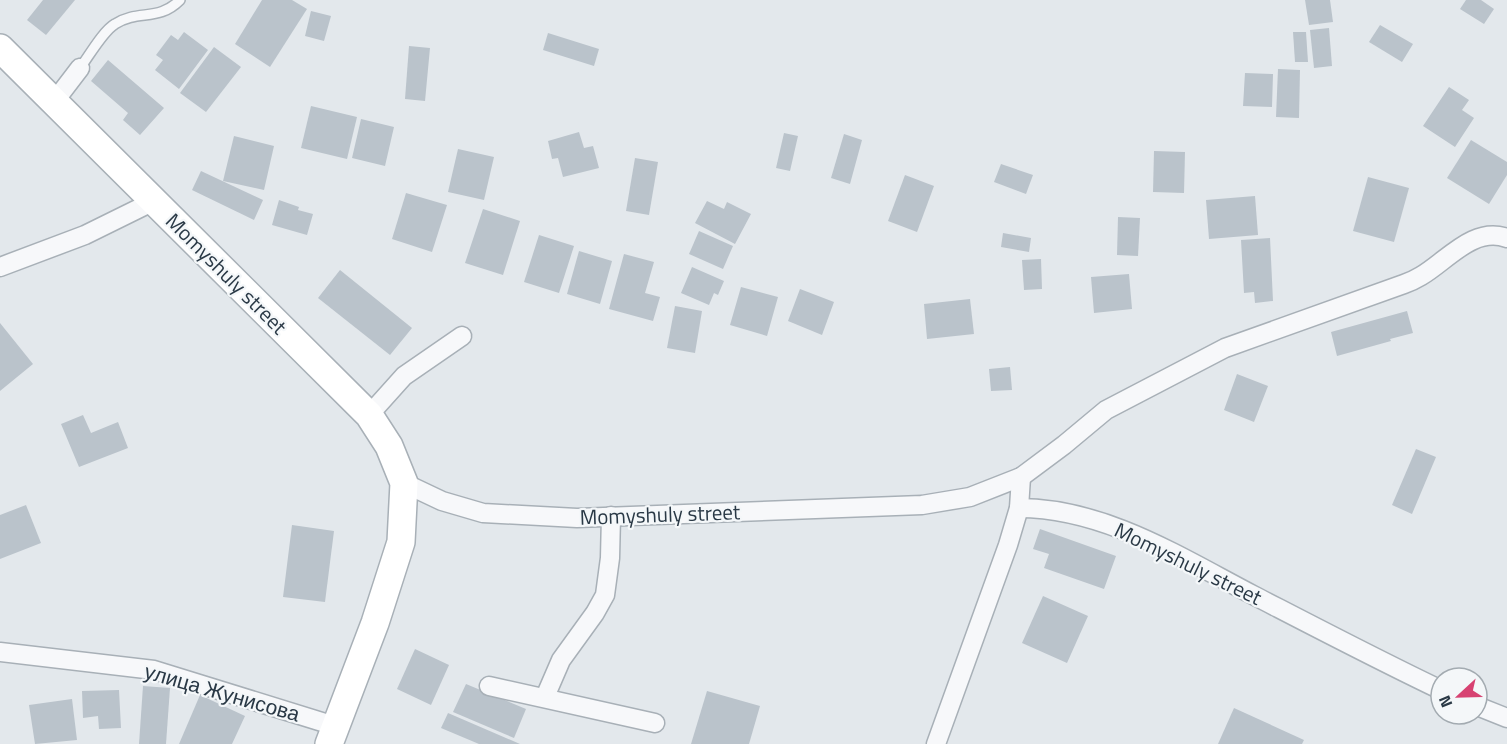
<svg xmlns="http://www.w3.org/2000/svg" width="1507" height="744" viewBox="0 0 1507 744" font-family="'Titillium Web',sans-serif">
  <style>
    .building { fill: #bac3cb }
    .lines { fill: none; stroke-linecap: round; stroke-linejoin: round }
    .service-casing { stroke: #a8b0b7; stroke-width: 12 }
    .minor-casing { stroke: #a8b0b7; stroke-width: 21 }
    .secondary-casing { stroke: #a8b0b7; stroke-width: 30 }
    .service { stroke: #f7f8fa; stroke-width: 9 }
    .minor { stroke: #f7f8fa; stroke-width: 18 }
    .secondary { stroke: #fff; stroke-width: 27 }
    .labels { text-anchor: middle; stroke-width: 4.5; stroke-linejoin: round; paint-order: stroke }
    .street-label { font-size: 21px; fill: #2a3946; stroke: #f4f7f9 }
  </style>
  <rect width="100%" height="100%" fill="#e3e8ec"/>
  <!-- building -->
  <g class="building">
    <polygon points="43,0 75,0 46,35 27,20"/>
    <polygon points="262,0 292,0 307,9 270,67 235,44"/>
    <polygon points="1305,0 1330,0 1333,22 1309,25"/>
    <polygon points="1466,0 1481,0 1494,9 1484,24 1460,9"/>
    <polygon points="311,11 331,16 324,41 305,36"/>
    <polygon points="1380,25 1413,44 1402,62 1369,42"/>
    <polygon points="1329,28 1332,66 1314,68 1310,30"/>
    <polygon points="184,32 208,50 179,89 155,70 163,60 156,55 171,35 178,40"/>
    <polygon points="1293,32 1306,32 1308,62 1295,62"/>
    <polygon points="548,33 599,49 594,66 543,50"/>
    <polygon points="409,46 430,48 425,101 405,99"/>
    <polygon points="214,47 241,67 206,112 180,93"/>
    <polygon points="108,60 164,108 140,135 123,120 128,113 91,81"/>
    <polygon points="1278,69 1300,70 1299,118 1276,117"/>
    <polygon points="1245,73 1273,74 1272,107 1243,106"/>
    <polygon points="1449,87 1469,100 1462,110 1474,118 1455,147 1423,126"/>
    <polygon points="311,106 357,117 347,159 301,148"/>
    <polygon points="361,119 394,127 385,166 352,158"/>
    <polygon points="579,132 584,148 593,146 599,168 563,177 558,158 552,159 548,141"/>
    <polygon points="784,133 798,136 790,171 776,168"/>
    <polygon points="844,134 862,140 850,184 831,178"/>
    <polygon points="234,136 274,146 264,190 223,181"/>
    <polygon points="1471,140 1507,162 1507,175 1489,204 1447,178"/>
    <polygon points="458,149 494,157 484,200 448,192"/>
    <polygon points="1154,151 1185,152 1184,193 1153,192"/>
    <polygon points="635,158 658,162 649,215 626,211"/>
    <polygon points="1001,164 1033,175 1026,194 994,182"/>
    <polygon points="201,171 263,200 254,220 192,190"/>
    <polygon points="905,175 934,186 917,232 888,221"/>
    <polygon points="1368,177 1409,188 1394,242 1353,231"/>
    <polygon points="406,193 447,205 432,252 392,239"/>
    <polygon points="1255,196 1258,235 1209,239 1206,200"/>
    <polygon points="279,200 299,207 298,210 313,214 307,235 272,225"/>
    <polygon points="707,201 724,209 727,202 751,214 735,244 695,223"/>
    <polygon points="483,209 520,221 503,275 465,263"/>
    <polygon points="1118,217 1140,218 1138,256 1117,255"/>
    <polygon points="699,231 733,246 723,269 689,254"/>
    <polygon points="1003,233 1031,238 1029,252 1001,247"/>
    <polygon points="539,235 574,246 559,293 524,282"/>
    <polygon points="1270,238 1273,301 1255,303 1254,292 1244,293 1241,240"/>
    <polygon points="579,251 612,261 600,304 567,294"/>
    <polygon points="624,254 654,262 645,293 660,297 653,321 609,309"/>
    <polygon points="1041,259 1042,289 1024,290 1022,260"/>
    <polygon points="692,267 724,281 718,295 714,293 709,305 681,293"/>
    <polygon points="340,270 412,328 390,355 318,298"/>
    <polygon points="1129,274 1132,309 1094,313 1091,277"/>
    <polygon points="741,287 778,297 767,336 730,325"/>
    <polygon points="800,289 834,302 822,335 788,321"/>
    <polygon points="970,299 974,334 927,339 924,304"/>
    <polygon points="675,306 702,311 695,353 667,348"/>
    <polygon points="1407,311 1413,333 1390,339 1391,341 1337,356 1331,332"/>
    <polygon points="0,323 33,364 0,391"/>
    <polygon points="1010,367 1012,390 991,391 989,369"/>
    <polygon points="1237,374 1268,386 1254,422 1224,410"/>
    <polygon points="83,415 91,433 118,422 128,448 79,467 61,424"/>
    <polygon points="1416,449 1436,457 1412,514 1392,505"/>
    <polygon points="26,505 41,543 0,559 0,515"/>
    <polygon points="292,525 334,531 325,602 283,597"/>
    <polygon points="1040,529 1116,556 1104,589 1044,568 1049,554 1033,549"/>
    <polygon points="1043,596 1088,616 1067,663 1022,643"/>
    <polygon points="415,649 449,665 431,705 397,689"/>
    <polygon points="466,684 526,709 514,738 453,712"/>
    <polygon points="143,686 170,688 166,744 139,744"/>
    <polygon points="119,690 121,728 99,729 98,716 83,718 82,691"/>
    <polygon points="707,691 760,706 749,744 691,744"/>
    <polygon points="200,695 245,716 232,744 179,744"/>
    <polygon points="72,699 77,740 35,744 29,705"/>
    <polygon points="1234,708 1304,740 1302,744 1218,744"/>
    <polygon points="448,713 520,744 479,744 441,728"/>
  </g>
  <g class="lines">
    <!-- service casing -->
    <g class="service-casing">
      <path id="service" d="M80 68C89 56 103 31 115 24 139 9 158 22 180 0"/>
    </g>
    <!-- minor casing -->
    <g class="minor-casing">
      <g id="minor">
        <polyline points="54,102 80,68"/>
        <polyline points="0,267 85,235 154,201"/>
        <polyline points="369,415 404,376 462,336"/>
        <path d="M404 483 442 501 483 513 577 518 922 505 970 497 1021 477 1064 445 1106 410 1225 348 1404 284C1410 282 1416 279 1421 276 1447 261 1473 226 1507 238"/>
        <path d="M1019 508C1104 508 1180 557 1253 595 1315 627 1378 660 1441 690"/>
        <polyline points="0,652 154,670 335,726"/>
        <polyline points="489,686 655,723"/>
        <polyline points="545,697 561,660 595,613 605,595 610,558 611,516"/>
        <polyline points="1477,706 1507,718"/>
        <polyline points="936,744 1008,545 1019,508 1021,477"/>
      </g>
    </g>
    <!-- secondary casing -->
    <g class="secondary-casing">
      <polyline id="secondary" points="0,48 369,415 389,446 404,483 401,542 375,623 329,744"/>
    </g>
    <!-- service -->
    <use href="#service" class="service"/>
    <!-- minor -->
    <use href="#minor" class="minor"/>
    <!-- secondary -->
    <use href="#secondary" class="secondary"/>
  </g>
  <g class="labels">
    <!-- street labels -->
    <g class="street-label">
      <text transform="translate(226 274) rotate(45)" y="7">Momyshuly street</text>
      <text transform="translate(660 515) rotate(-2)" y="7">Momyshuly street</text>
      <text transform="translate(1188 564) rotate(26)" y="7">Momyshuly street</text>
      <text transform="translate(222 693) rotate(16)" y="7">улица Жунисова</text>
    </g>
  </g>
  <!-- north arrow -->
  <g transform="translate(1459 696) rotate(248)"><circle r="28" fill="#f4f7f9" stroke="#a3abb1" stroke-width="1.5"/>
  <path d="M0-4.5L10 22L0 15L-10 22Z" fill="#d74272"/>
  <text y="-9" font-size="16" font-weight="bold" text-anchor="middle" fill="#2a3946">N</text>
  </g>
</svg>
